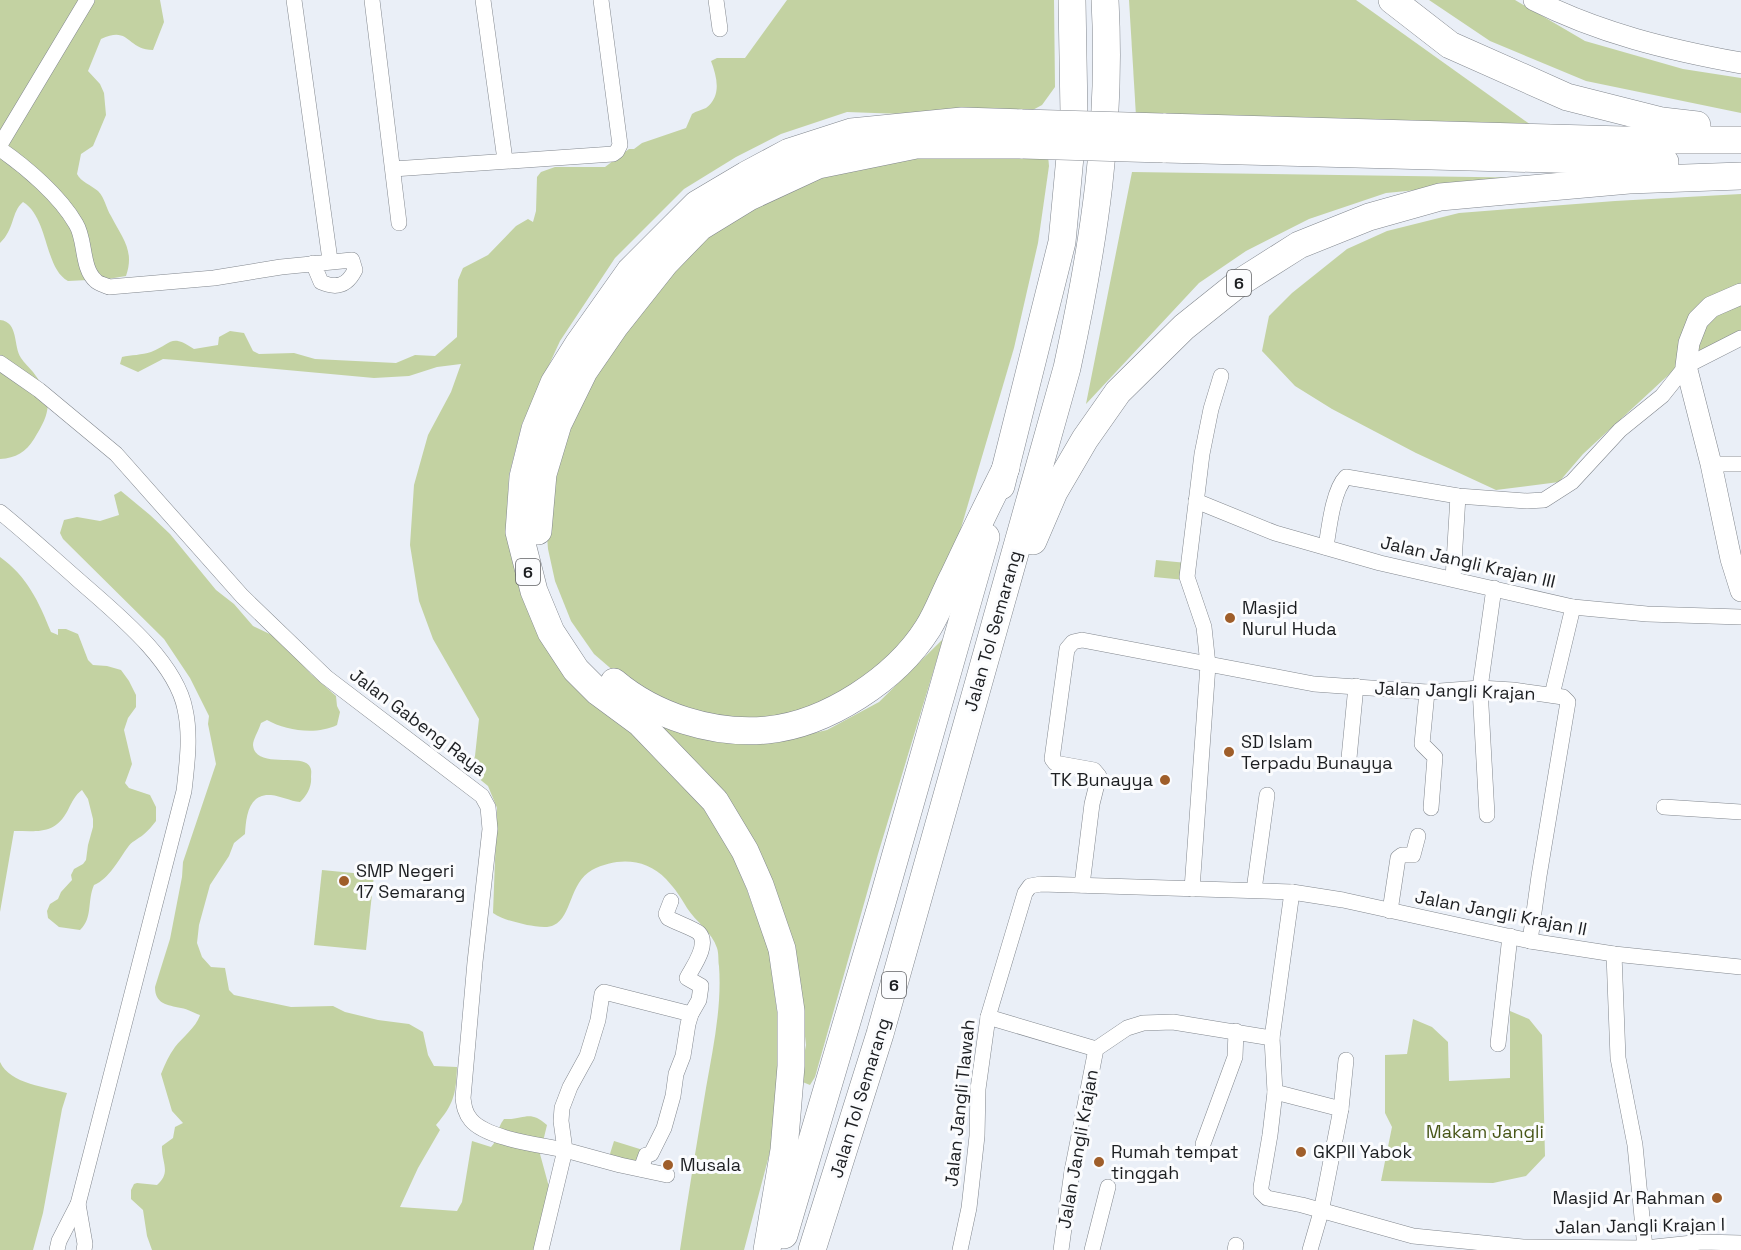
<svg xmlns="http://www.w3.org/2000/svg" width="1741" height="1250" viewBox="0 0 1741 1250" font-family="'Space Grotesk',sans-serif">
  <style>
    .green { fill: #c3d2a2 }
    .lines { fill: none; stroke-linecap: round; stroke-linejoin: round }
    .street-casing { stroke: #82878e; stroke-width: 16 }
    .secondary-casing { stroke: #82878e; stroke-width: 22 }
    .highway-casing { stroke: #82878e; stroke-width: 28 }
    .street { stroke: #fff; stroke-width: 15 }
    .secondary { stroke: #fff; stroke-width: 21 }
    .highway { stroke: #fff; stroke-width: 27 }
    .highway-bridge-casing { stroke: #82878e; stroke-width: 28; stroke-linecap: butt }
    .highway-bridge { stroke: #fff; stroke-width: 27 }
    .poi-dot { fill: #9f5e2a; stroke: #fbfcfe; stroke-width: 2 }
    .labels { text-anchor: middle; stroke-width: 6; stroke-linejoin: round; paint-order: stroke }
    .shield { fill: #fbfcfe; stroke: #606164; stroke-width: 1.5 }
    .shield-label { font-size: 16px; font-weight: bold; fill: #1d1f22 }
    .street-label { font-size: 18px; fill: #1d1f22; stroke: #fbfcfe }
    .poi-label { font-size: 18px; fill: #1d1f22; stroke: #fbfcfe; text-anchor: start }
    .park-label { font-size: 18px; fill: #485618; stroke: #fbfcfe }
  </style>
  <rect width="100%" height="100%" fill="#eaeff7"/>
  <!-- green -->
  <g class="green">
    <path d="M0 0H160L164 22 153 50C126 49 130 25 101 39L88 71 100 84 104 93 106 115 93 146 81 154 77 174C81 182 91 185 98 191 105 198 106 208 111 216 122 238 135 250 126 276L108 279 68 281C44 268 49 218 23 202 11 212 15 229 0 243Z"/>
    <path d="M787 0H1054L1055 87 1042 105 1029 112 930 115 847 112 781 134 736 157 684 189 615 258 560 341 522 424 509 475 506 533 521 595 539 638 566 679 590 702 631 733 704 809 733 857 747 890 769 952 777 1012 778 1065 771 1148 744 1250H680C688 1196 697 1142 706 1088 713 1048 722 1007 719 966 718 961 719 954 717 948 712 932 696 922 687 908 680 896 676 890 666 879 646 858 617 857 592 870 569 883 572 917 554 925 547 929 535 926 527 925 515 922 503 920 493 913L497 808 488 786 477 777 472 767 475 756 479 719 433 639 419 601 410 545 414 485 428 435 451 392 461 364 437 367 409 376 374 378 177 360 163 359 138 372 120 364 122 357C131 355 142 355 151 352 172 344 170 333 194 349L218 345 219 337 230 331 244 333 253 351 259 354 294 353 315 359 396 363 415 355 435 356 457 337 458 280 463 268 488 255 516 226 528 219 533 222 536 211 537 177 541 172 555 167H605L629 149H634L642 143 686 128 692 114C696 111 702 110 706 108 722 96 717 77 711 61L717 58H745Z"/>
    <polygon points="1129,0 1356,0 1538,130 1136,116"/>
    <polygon points="1429,0 1515,0 1585,41 1683,69 1741,78 1741,113 1586,81 1490,41"/>
    <polygon points="917,153 1048,156 1049,166 1038,243 1014,348 951,562 922,624 850,692 767,722 694,716 631,686 594,654 571,621 555,581 548,549 546,524 550,476 591,375 705,233 821,173"/>
    <polygon points="1132,172 1542,178 1386,193 1309,219 1246,251 1199,283 1086,404"/>
    <polygon points="1741,194 1741,336 1676,368 1583,454 1559,482 1496,490 1416,453 1332,409 1295,386 1262,351 1269,316 1292,293 1347,249 1387,231 1459,213 1615,201"/>
    <path d="M0 320C19 322 13 346 21 358 24 363 29 367 33 372 54 399 51 412 34 439 26 452 16 458 0 459Z"/>
    <path d="M121 491 150 515 170 534 216 590 234 604 253 626 276 637 311 674 336 696 337 706 340 712 337 725C317 735 286 731 267 720L261 723C259 730 253 739 253 745 255 770 303 752 310 767 312 770 311 774 311 777 312 786 307 796 300 802 290 801 281 796 271 795 248 793 246 818 245 834L234 843 229 856 210 885 199 925 197 943 202 957 211 967 225 968 229 990 234 995 291 1007 333 1006 345 1012 378 1020 409 1024 423 1032 428 1055 434 1066 457 1067C456 1094 454 1104 436 1125L440 1130 418 1168 400 1207 457 1211 462 1202 472 1141 491 1147C499 1139 496 1129 504 1119 525 1120 529 1109 547 1125L540 1154 549 1187 546 1250H152L147 1236 143 1210 131 1199V1190L134 1184 137 1183 157 1185C172 1172 161 1162 162 1146L173 1138 175 1127 183 1123 172 1111 161 1074C165 1064 169 1055 175 1047 182 1038 197 1026 200 1015 194 1013 188 1009 181 1008 167 1005 155 1004 155 987L170 939 182 877 183 862 216 764 208 724 209 716 190 678 164 639 63 539 60 533 64 520 77 517 100 521 119 515 114 495Z"/>
    <path d="M0 557C27 576 39 602 51 632L58 635V629H66L78 634 88 660 93 665 107 666 121 670 129 681 136 695V707L128 718 124 730 132 764 125 783 129 788 150 795 156 807V821C152 826 148 831 143 835 138 839 131 842 128 847 119 859 109 879 94 885 87 901 93 918 80 930L59 927 48 918 47 911 50 904 58 899 61 892 72 880 71 875 74 869 83 864 86 860 88 845 93 827V819L88 799 82 790C75 795 72 802 68 810 55 835 38 831 14 831L0 912Z"/>
    <polygon points="1156,560 1187,563 1185,580 1154,577"/>
    <polygon points="943,639 878,854 815,1077 810,1085 800,1081 800,1076 806,1045 796,956 758,856 639,715 779,741 827,730 879,702"/>
    <polygon points="322,870 374,875 366,950 314,945"/>
    <polygon points="1510,1011 1529,1019 1542,1035 1545,1156 1526,1176 1493,1183 1381,1181 1392,1127 1385,1113 1385,1055 1407,1054 1413,1019 1432,1027 1448,1042 1449,1081 1510,1078"/>
    <path d="M0 1062C10 1084 46 1087 67 1093L62 1109 43 1213 33 1250H0Z"/>
    <polygon points="614,1141 643,1150 637,1166 609,1157"/>
  </g>
  <g class="lines">
    <!-- street casing -->
    <g class="street-casing">
      <g id="street">
        <polyline points="294,0 330,260"/>
        <polyline points="372,0 399,223"/>
        <polyline points="483,0 505,160"/>
        <polyline points="716,0 720,29"/>
        <polyline points="0,145 87,0"/>
        <path d="M0 149C26 167 60 196 76 224 86 240 81 268 96 281 99 284 105 285 109 287L214 278 281 267 352 260 355 270C347 286 337 289 321 282L313 263"/>
        <polyline points="393,169 613,154 617,151 620,145 601,0"/>
        <path d="M0 363 39 390 116 454 242 596 326 677 482 796 488 807 490 829 475 962 463 1098C464 1106 465 1113 471 1120 487 1139 541 1145 565 1150L541 1250"/>
        <polyline points="1711,464 1741,464"/>
        <polyline points="1196,501 1275,533 1380,563 1573,607 1647,614 1741,617"/>
        <path d="M0 512C26 533 51 556 76 578 113 611 175 659 185 709 191 736 187 764 184 791L78 1204 59 1241 57 1250"/>
        <path d="M1326 547C1329 528 1333 490 1346 477L1458 496 1527 501 1544 500 1572 482 1620 430 1662 396 1686 366 1741 338"/>
        <polyline points="1453,579 1458,496"/>
        <polyline points="1427,692 1422,744 1435,757 1431,808"/>
        <polyline points="1552,695 1573,607"/>
        <polyline points="1349,758 1356,686"/>
        <polyline points="1664,807 1741,812"/>
        <polyline points="1487,815 1480,688 1494,588"/>
        <polyline points="1082,885 1092,804 1099,776 1094,770 1055,763 1052,759 1067,649 1073,642 1082,640 1314,684 1427,692 1480,688 1513,690 1563,697 1568,702 1539,876 1530,941"/>
        <polyline points="1192,889 1208,665 1204,627 1187,577 1202,454 1211,409 1221,376"/>
        <polyline points="1254,890 1267,795"/>
        <polyline points="1292,892 1272,1038 1275,1092 1341,1109 1321,1212 1310,1250"/>
        <polyline points="1390,911 1398,858 1402,855 1413,855 1418,836"/>
        <polyline points="1614,954 1618,1058 1635,1145 1645,1248"/>
        <polyline points="988,1017 1096,1049"/>
        <polyline points="1498,1044 1510,936"/>
        <polyline points="1275,1092 1270,1135 1261,1187 1261,1192 1267,1198 1302,1205 1413,1236 1523,1247 1645,1248 1702,1242 1741,1243"/>
        <polyline points="1341,1109 1346,1060"/>
        <polyline points="1203,1144 1235,1057 1236,1031"/>
        <path d="M641 1169 646 1155 651 1154 664 1128 673 1096 676 1074 683 1056 688 1024 691 1014 699 1000 701 986 687 978C692 968 710 945 699 933 695 929 675 922 668 918L666 914 671 901"/>
        <polyline points="667,1175 620,1165 565,1150 561,1121 562,1108 570,1087 587,1056 598,1020 602,994 604,992 691,1014"/>
        <polyline points="78,1204 85,1244 84,1250"/>
        <polyline points="960,1250 969,1208 977,1136 978,1089 988,1017 1025,893 1030,886 1041,884 1292,892 1343,900 1530,941 1614,954 1741,967"/>
        <polyline points="1061,1250 1072,1171 1096,1049 1127,1028 1143,1023 1173,1022 1272,1038"/>
        <polyline points="1092,1250 1108,1187"/>
        <polyline points="1235,1250 1236,1245"/>
      </g>
    </g>
    <!-- secondary casing -->
    <g class="secondary-casing">
      <g id="secondary">
        <path d="M1534 0C1599 33 1669 50 1741 63"/>
        <polyline points="1741,294 1711,307 1698,320 1689,343 1686,366 1711,464 1731,559 1741,591"/>
      </g>
    </g>
    <!-- highway casing -->
    <g class="highway-casing">
      <g id="highway">
        <polyline points="1392,0 1450,45 1567,97 1662,121 1697,125"/>
        <polyline points="1163,127 1624,140 1741,140"/>
        <polyline points="1163,149 1665,162"/>
        <polyline points="1001,486 1062,242 1074,114 1072,0"/>
        <polyline points="538,531 543,474 558,424 584,371 615,326 665,263 700,227 749,197 818,165 916,145 1023,145"/>
        <polyline points="1033,541 1054,492 1085,439 1118,392 1184,327 1239,283 1299,245 1369,217 1440,197 1629,180 1741,176"/>
        <path d="M614 682C654 716 713 735 767 730 827 724 896 679 928 628 938 612 945 592 954 575 971 539 988 504 1006 468"/>
        <polyline points="784,1235 882,903 986,537"/>
        <polyline points="767,1250 784,1150 791,1066 791,1011 782,949 760,885 745,851 715,801 640,723 598,692 576,670 551,632 534,591 519,532 523,477 535,429 554,383 579,343 630,271 697,204 746,175 789,152 851,132 962,121 1022,123"/>
        <path d="M812 1250 880 1034 1067 368C1094 244 1112 127 1105 0"/>
      </g>
    </g>
    <!-- street -->
    <use href="#street" class="street"/>
    <!-- secondary -->
    <use href="#secondary" class="secondary"/>
    <!-- highway -->
    <use href="#highway" class="highway"/>
    <!-- highway-bridge casing -->
    <g class="highway-bridge-casing">
      <g id="highway-bridge">
        <polyline points="1022,123 1163,127"/>
        <polyline points="1023,145 1163,149"/>
      </g>
    </g>
    <!-- highway-bridge -->
    <use href="#highway-bridge" class="highway-bridge"/>
  </g>
  <!-- markers -->
  <g class="poi-dot">
    <circle cx="1230" cy="618" r="6"/>
    <circle cx="1229" cy="752" r="6"/>
    <circle cx="1165" cy="780" r="6"/>
    <circle cx="344" cy="881" r="6"/>
    <circle cx="1301" cy="1152" r="6"/>
    <circle cx="1099" cy="1162" r="6"/>
    <circle cx="668" cy="1165" r="6"/>
    <circle cx="1717" cy="1198" r="6"/>
  </g>
  <g class="labels">
    <!-- shield labels -->
    <g class="shield">
      <rect x="1227" y="270" width="24" height="26" rx="4.5"/>
      <rect x="516" y="559" width="24" height="26" rx="4.5"/>
      <rect x="882" y="972" width="24" height="26" rx="4.5"/>
    </g>
    <g class="shield-label">
      <text x="1239" y="289">6</text>
      <text x="528" y="578">6</text>
      <text x="894" y="991">6</text>
    </g>
    <!-- street labels -->
    <g class="street-label">
      <text transform="translate(1468 562) rotate(13)" y="6">Jalan Jangli Krajan III</text>
      <text transform="translate(993 631) rotate(-74)" y="6">Jalan Tol Semarang</text>
      <text transform="translate(1455 691) rotate(2)" y="6">Jalan Jangli Krajan</text>
      <text transform="translate(418 722) rotate(37)" y="6">Jalan Gabeng Raya</text>
      <text transform="translate(1501 913) rotate(11)" y="6">Jalan Jangli Krajan II</text>
      <text transform="translate(860 1098) rotate(-73)" y="6">Jalan Tol Semarang</text>
      <text transform="translate(960 1103) rotate(-84)" y="6">Jalan Jangli Tlawah</text>
      <text transform="translate(1078 1149) rotate(-80)" y="6">Jalan Jangli Krajan</text>
      <text transform="translate(1640 1226) rotate(-1)" y="6">Jalan Jangli Krajan I</text>
    </g>
    <!-- poi labels -->
    <g class="poi-label">
      <text x="1242" y="614">Masjid<tspan x="1242" dy="21">Nurul Huda</tspan></text>
      <text x="1241" y="748">SD Islam<tspan x="1241" dy="21">Terpadu Bunayya</tspan></text>
      <text x="1153" y="786" text-anchor="end">TK Bunayya</text>
      <text x="356" y="877">SMP Negeri<tspan x="356" dy="21">17 Semarang</tspan></text>
      <text x="1111" y="1158">Rumah tempat<tspan x="1111" dy="21">tinggah</tspan></text>
      <text x="1313" y="1158">GKPII Yabok</text>
      <text x="680" y="1171">Musala</text>
      <text x="1705" y="1204" text-anchor="end">Masjid Ar Rahman</text>
    </g>
    <!-- park labels -->
    <g class="park-label">
      <text x="1485" y="1138">Makam Jangli</text>
    </g>
  </g>
</svg>
